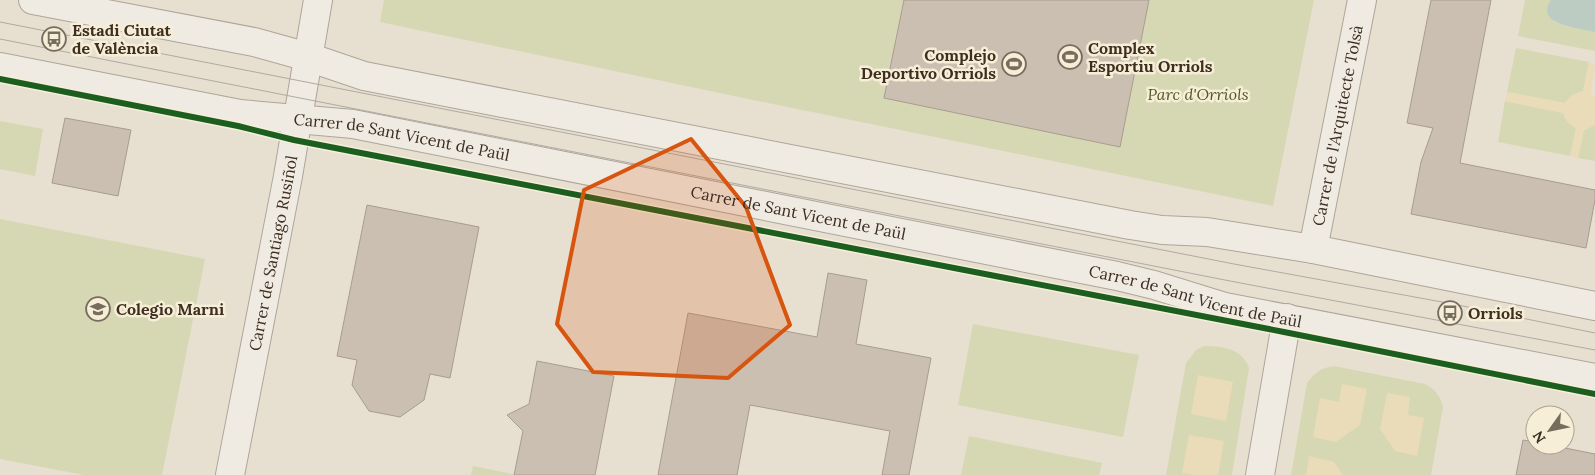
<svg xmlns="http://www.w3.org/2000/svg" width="1595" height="475" viewBox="0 0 1595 475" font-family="Lora,serif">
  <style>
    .green { fill: #d6d7b3 }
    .sand { fill: #eadcb9 }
    .water { fill: #bcccc2 }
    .building { fill: #cbbfb2; stroke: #a89c90 }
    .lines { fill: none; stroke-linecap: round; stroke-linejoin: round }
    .minor-casing { stroke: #ada599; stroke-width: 30 }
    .tertiary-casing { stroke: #ada599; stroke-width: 30 }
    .minor { stroke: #efebe3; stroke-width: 28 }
    .tertiary { stroke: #efebe3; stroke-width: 28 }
    .tram { stroke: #afaaa2; stroke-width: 1 }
    .cycleway-casing { stroke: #f7eed8; stroke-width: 9 }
    .cycleway { stroke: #1b5e20; stroke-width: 6 }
    .marked { fill: #d7550e; fill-opacity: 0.2; stroke: #d7550e; stroke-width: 4; stroke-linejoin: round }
    .labels { text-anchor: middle; stroke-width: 5; stroke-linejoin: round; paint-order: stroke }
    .poi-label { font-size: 16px; font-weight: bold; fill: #3d2e20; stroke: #f7eed8; text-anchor: start }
    .park-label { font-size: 16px; font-style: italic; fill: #4d5a26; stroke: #f7eed8 }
    .street-label { font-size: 16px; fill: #3d2e20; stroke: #f7eed8 }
  </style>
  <rect width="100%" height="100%" fill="#e7e0d1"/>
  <!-- green -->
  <g class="green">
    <polygon points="384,0 1314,0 1273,206 768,103 380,22"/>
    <path d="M1525 0H1551C1536 27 1578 28 1595 32V51L1518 36Z"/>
    <path d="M1516 48 1589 62 1583 91C1575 93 1569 97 1565 103L1507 92Z"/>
    <polygon points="1505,101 1563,113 1565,118 1576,129 1570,156 1498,142"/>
    <polygon points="0,121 43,129 35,176 0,169"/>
    <polygon points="1595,125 1595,161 1578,158 1584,130"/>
    <polygon points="0,219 205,259 162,475 84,475 0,459"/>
    <polygon points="973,324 1139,355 1123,437 958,405"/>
    <path d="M1204 346C1224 346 1242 349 1249 368L1232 475H1166L1186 363 1196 350Z"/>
    <path d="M1334 366 1425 384C1436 390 1440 396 1443 407L1431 475H1291L1307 383C1315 372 1321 368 1334 366Z"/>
    <polygon points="969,436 1102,463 1099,475 961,475"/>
    <polygon points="473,466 517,475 471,475"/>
  </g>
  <!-- sand -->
  <g class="sand">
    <polygon points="1589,62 1595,64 1591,94 1595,96 1595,125 1584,130 1578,158 1570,156 1576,129 1567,122 1563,113 1505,101 1507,92 1565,103 1572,95 1583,91"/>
    <polygon points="1198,375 1233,382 1226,421 1191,414"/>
    <polygon points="1342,384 1367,389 1360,425 1336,442 1313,437 1320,398 1339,402"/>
    <polygon points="1387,393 1410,397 1408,415 1424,418 1417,456 1395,451 1380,429"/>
    <polygon points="1189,435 1224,441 1218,475 1194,475 1182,473"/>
    <polygon points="1309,456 1334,462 1343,475 1306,475"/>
  </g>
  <!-- water -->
  <path class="water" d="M1551 0H1595V32C1580 28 1534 26 1551 0Z"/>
  <!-- building -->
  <g class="building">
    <polygon points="904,0 1149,0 1120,147 884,98"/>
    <polygon points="1431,0 1491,0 1460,163 1595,190 1595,200 1586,248 1411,214 1421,162 1433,128 1407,123"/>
    <polygon points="65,118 131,130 118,196 52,183"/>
    <polygon points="367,205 479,227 450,378 430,374 424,400 400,417 369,411 352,385 357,360 337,356"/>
    <polygon points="828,273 867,280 856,344 931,358 909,475 882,475 890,431 750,405 737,475 658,475 688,313 817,337"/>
    <polygon points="537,361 614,376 595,475 514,475 523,431 507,415 529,404"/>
    <polygon points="1523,440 1535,442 1535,445 1550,445 1595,454 1595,475 1516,475"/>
  </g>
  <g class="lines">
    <!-- minor casing -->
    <g class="minor-casing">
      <g id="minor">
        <polyline points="33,0 254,42 308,57 364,76 1130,225 1162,230 1207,232 1313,249 1595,306"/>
        <path id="s1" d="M0 67 240 114 353 124 1117 276 1154 285 1225 307 1595 378"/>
        <path id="s2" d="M1313 249 1362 0"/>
        <polyline points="1260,475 1287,318"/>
      </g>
    </g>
    <!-- tertiary casing -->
    <g class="tertiary-casing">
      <g id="tertiary">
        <path id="s3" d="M230 475 288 176 318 0"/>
      </g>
    </g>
    <!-- minor -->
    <use href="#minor" class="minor"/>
    <!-- tertiary -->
    <use href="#tertiary" class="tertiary"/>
    <!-- tram -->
    <g class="tram">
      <polyline points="0,22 1234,264 1453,304 1595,333"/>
      <polyline points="0,39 1230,281 1595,350"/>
    </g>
    <!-- cycleway casing -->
    <g class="cycleway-casing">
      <polyline id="cycleway" points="0,79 238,126 294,140 1284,332 1595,394"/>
    </g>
    <!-- cycleway -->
    <use href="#cycleway" class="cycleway"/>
  </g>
  <!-- marked area -->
  <path class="marked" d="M691 139 746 207 790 325 728 378 593 372 557 324 584 190Z"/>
  <!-- icons -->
  <defs>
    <g id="bus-ring" transform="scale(1.25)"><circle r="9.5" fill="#f7eed8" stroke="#786c5e" stroke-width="1.5"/><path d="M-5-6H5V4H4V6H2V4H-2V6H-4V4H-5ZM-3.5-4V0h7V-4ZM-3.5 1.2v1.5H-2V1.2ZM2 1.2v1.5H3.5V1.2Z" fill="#786c5e"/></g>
    <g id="stadium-ring" transform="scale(1.25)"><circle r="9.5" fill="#f7eed8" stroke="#786c5e" stroke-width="1.5"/><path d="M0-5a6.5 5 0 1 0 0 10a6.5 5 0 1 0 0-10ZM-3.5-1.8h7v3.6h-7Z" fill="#786c5e"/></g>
    <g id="school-ring" transform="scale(1.25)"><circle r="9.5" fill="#f7eed8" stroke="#786c5e" stroke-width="1.5"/><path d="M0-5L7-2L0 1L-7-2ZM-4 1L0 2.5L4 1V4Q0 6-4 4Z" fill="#786c5e"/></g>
  </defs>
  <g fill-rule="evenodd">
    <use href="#bus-ring" x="54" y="39"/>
    <use href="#stadium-ring" x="1070" y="57"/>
    <use href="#stadium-ring" x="1014" y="64"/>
    <use href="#school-ring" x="98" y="309"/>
    <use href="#bus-ring" x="1450" y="313"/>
  </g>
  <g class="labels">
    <!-- poi labels -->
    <g class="poi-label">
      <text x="72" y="36">Estadi Ciutat<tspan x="72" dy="18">de València</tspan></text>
      <text x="1088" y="54">Complex<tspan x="1088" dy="18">Esportiu Orriols</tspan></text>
      <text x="996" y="61" text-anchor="end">Complejo<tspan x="996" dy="18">Deportivo Orriols</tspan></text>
      <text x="116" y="315">Colegio Marni</text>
      <text x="1468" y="319">Orriols</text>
    </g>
    <!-- park labels -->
    <g class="park-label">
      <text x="1198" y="100">Parc d'Orriols</text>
    </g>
    <!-- street labels -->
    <g class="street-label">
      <text dy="6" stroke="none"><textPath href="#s2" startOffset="126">Carrer de l'Arquitecte Tolsà</textPath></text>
      <text dy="6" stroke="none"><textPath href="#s1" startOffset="408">Carrer de Sant Vicent de Paül</textPath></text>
      <text dy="6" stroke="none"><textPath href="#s1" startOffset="812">Carrer de Sant Vicent de Paül</textPath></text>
      <text dy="6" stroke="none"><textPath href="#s3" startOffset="226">Carrer de Santiago Rusiñol</textPath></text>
      <text dy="6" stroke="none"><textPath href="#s1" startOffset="1218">Carrer de Sant Vicent de Paül</textPath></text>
    </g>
  </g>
  <!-- north arrow -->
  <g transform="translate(1550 430) rotate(237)"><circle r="24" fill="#f7eed8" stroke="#ada18e"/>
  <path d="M0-4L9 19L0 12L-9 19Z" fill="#786c5e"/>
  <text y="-8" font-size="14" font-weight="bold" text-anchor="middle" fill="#3d2e20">N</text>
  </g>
</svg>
